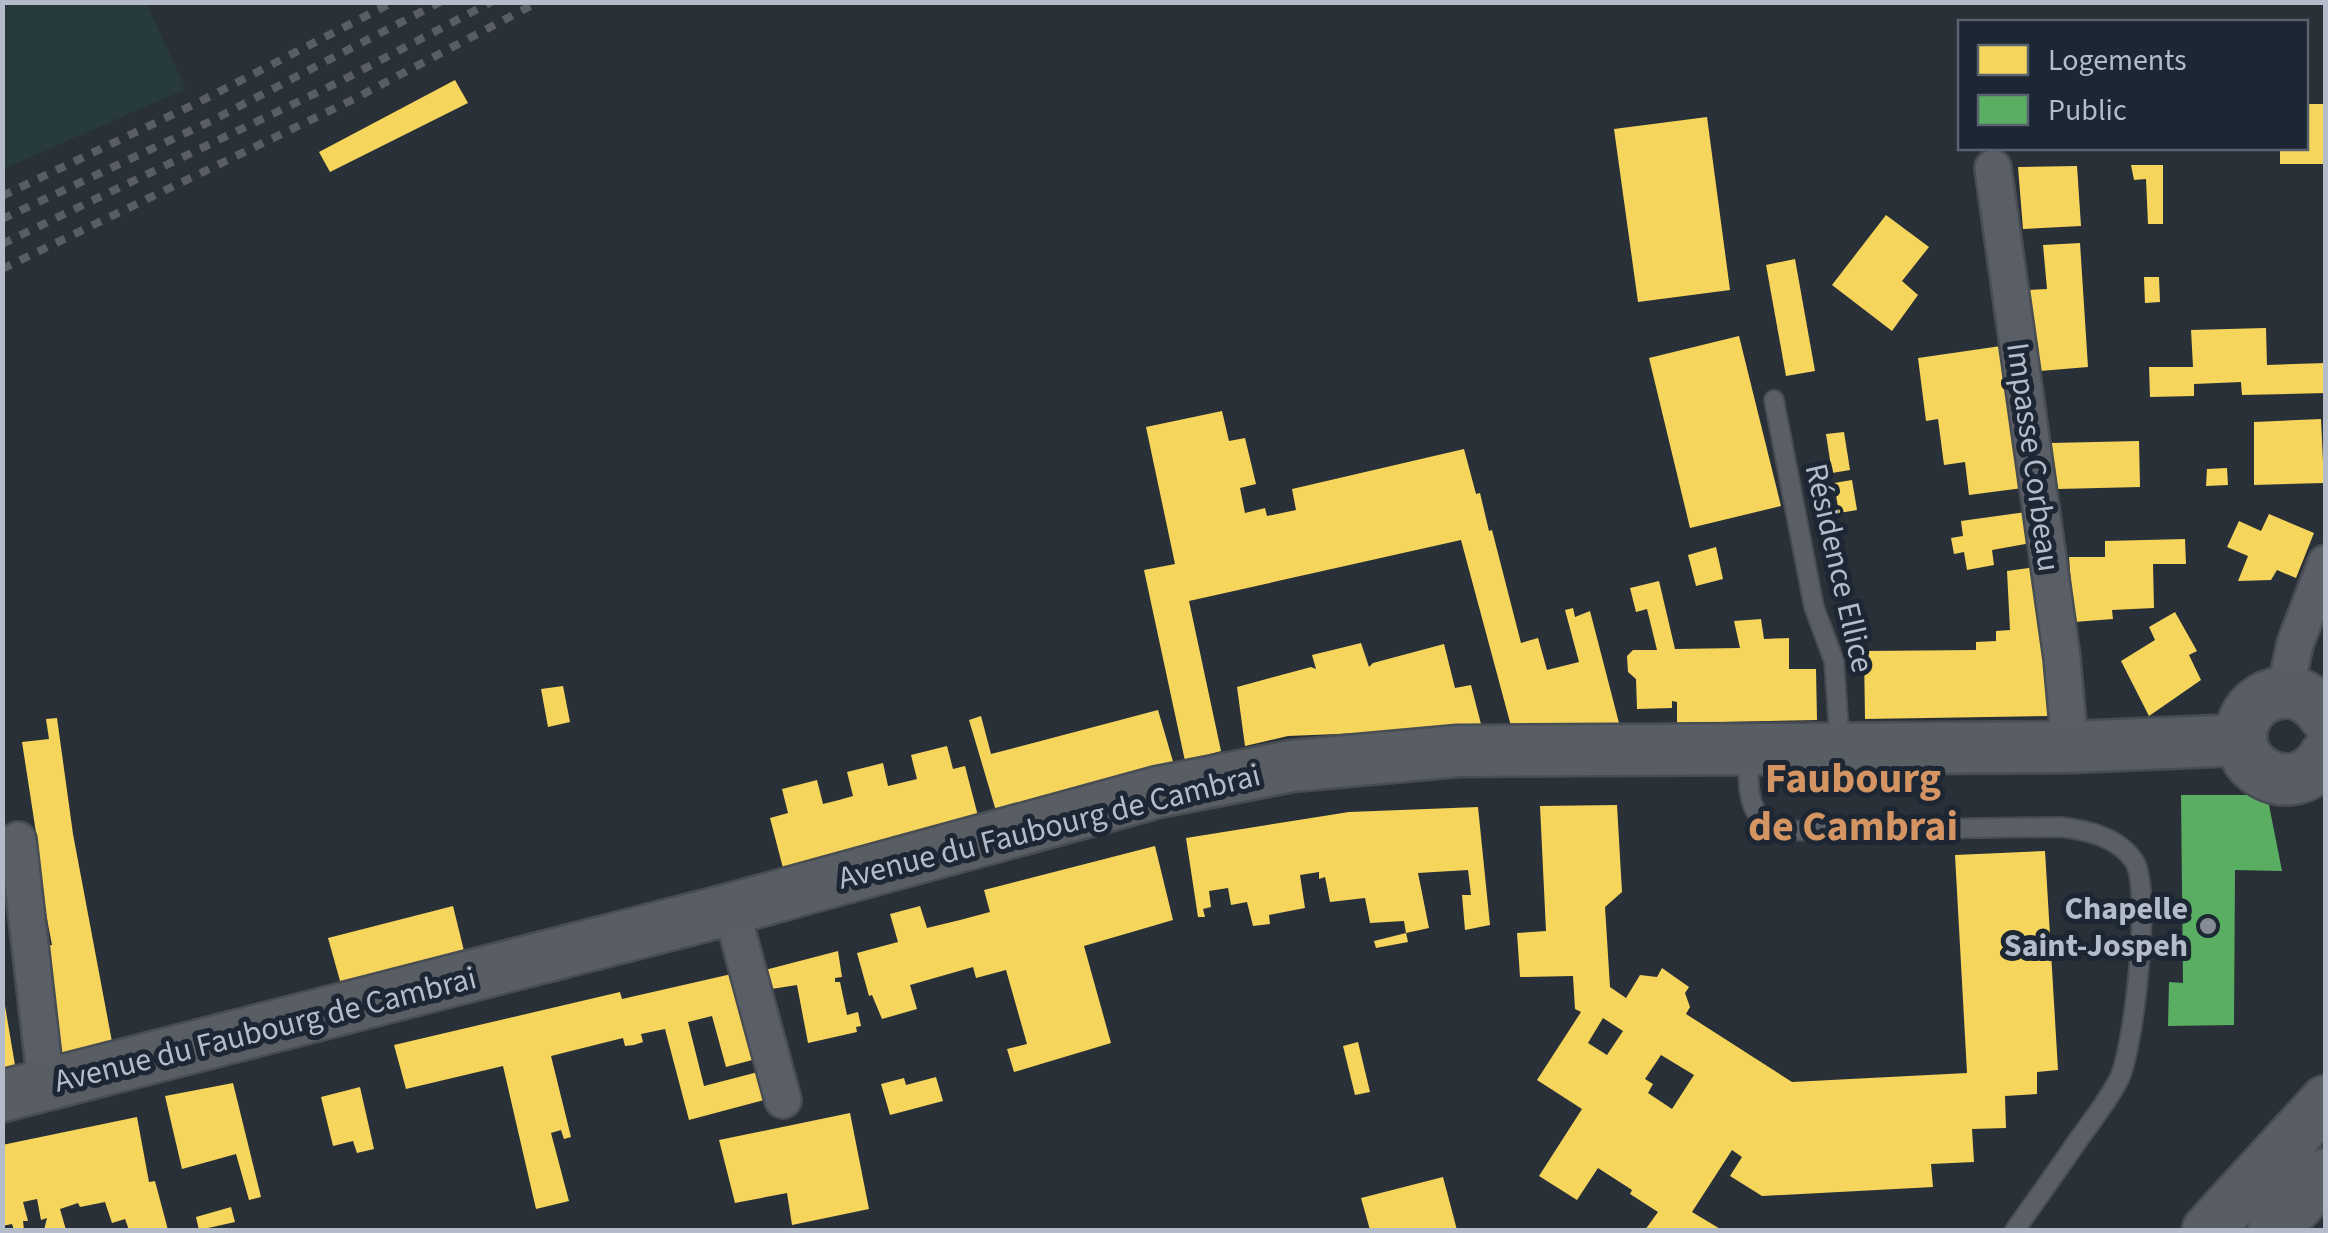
<svg xmlns="http://www.w3.org/2000/svg" width="2328" height="1233" viewBox="0 0 2328 1233" font-family="'Source Sans 3',sans-serif">
  <style>
    .green { fill: #273a3e }
    .homes { fill: #f6d55c; fill-rule: evenodd }
    .public { fill: #5aae61 }
    .lines { fill: none; stroke-linecap: round; stroke-linejoin: round }
    .lane-casing { stroke: #484c53; stroke-width: 22 }
    .street-casing { stroke: #484c53; stroke-width: 40 }
    .secondary-casing { stroke: #484c53; stroke-width: 55 }
    .lane { stroke: #5a5e66; stroke-width: 18 }
    .street { stroke: #5a5e66; stroke-width: 35 }
    .secondary { stroke: #595d64; stroke-width: 50 }
    .rail { stroke: #595d64; stroke-width: 8; stroke-dasharray: 10 10; stroke-linecap: butt }
    .poi-dot { fill: #848b96; stroke: #1d2633; stroke-width: 4 }
    .labels { text-anchor: middle; stroke-width: 10; stroke-linejoin: round; paint-order: stroke }
    .street-label { font-size: 32px; fill: #b4bcc9; stroke: #1d2633 }
    .poi-label { font-size: 32px; font-weight: bold; fill: #b4bcc9; stroke: #1d2633; text-anchor: end }
    .district-label { font-size: 42px; font-weight: bold; fill: #d59563; stroke: #1d2633 }
  </style>
  <rect width="100%" height="100%" fill="#2a3038"/>
  <!-- green -->
  <polygon class="green" points="3,2 146,3 186,89 3,169"/>
  <!-- homes -->
  <g class="homes">
    <polygon points="455,80 468,103 330,172 319,152"/>
    <polygon points="2306,104 2326,104 2326,164 2280,164 2280,148 2306,148"/>
    <polygon points="1707,117 1730,290 1638,302 1614,129"/>
    <polygon points="2131,165 2163,165 2163,224 2148,224 2146,179 2134,180"/>
    <polygon points="2077,166 2081,226 2023,229 2018,167"/>
    <polygon points="1886,215 1929,247 1902,281 1918,295 1892,331 1832,285"/>
    <polygon points="2080,243 2088,367 2040,371 2027,290 2047,289 2043,245"/>
    <polygon points="1795,259 1815,371 1786,376 1766,265"/>
    <polygon points="2144,277 2159,277 2160,302 2145,303"/>
    <polygon points="2266,328 2267,365 2326,363 2326,393 2242,395 2241,382 2194,384 2194,396 2150,397 2149,367 2193,367 2191,330"/>
    <polygon points="1739,336 1781,506 1690,528 1649,358"/>
    <polygon points="2001,346 2023,488 1969,495 1965,462 1944,465 1938,419 1926,421 1918,358"/>
    <polygon points="1222,411 1229,441 1245,438 1256,484 1240,488 1245,513 1265,508 1267,516 1296,510 1292,489 1464,449 1476,494 1480,493 1489,531 1492,530 1521,643 1538,638 1547,670 1579,662 1565,610 1573,608 1575,617 1590,611 1619,723 1511,726 1461,540 1189,601 1221,751 1185,761 1144,570 1175,564 1146,427"/>
    <polygon points="2321,419 2324,483 2254,485 2254,422"/>
    <polygon points="1844,432 1850,470 1832,473 1826,434"/>
    <polygon points="2139,441 2140,487 2058,489 2051,443"/>
    <polygon points="2227,468 2228,485 2206,486 2207,469"/>
    <polygon points="1852,480 1857,510 1839,513 1834,483"/>
    <polygon points="2026,512 2031,543 1992,550 1994,565 1967,570 1964,552 1954,554 1951,538 1963,536 1961,521"/>
    <polygon points="2269,514 2314,533 2296,578 2277,570 2271,580 2238,581 2248,556 2227,547 2239,521 2261,531"/>
    <polygon points="2185,539 2186,564 2153,564 2154,608 2112,610 2113,619 2074,622 2069,557 2105,557 2105,541"/>
    <polygon points="1716,547 1723,579 1696,586 1688,555"/>
    <polygon points="2035,567 2051,716 1865,719 1864,651 1976,650 1976,642 1996,641 1996,631 2010,630 2007,571"/>
    <polygon points="1659,581 1675,649 1740,648 1734,621 1761,619 1764,639 1789,638 1789,669 1816,669 1817,720 1677,723 1677,702 1672,701 1672,708 1637,709 1636,679 1628,672 1627,656 1633,650 1657,650 1647,609 1636,612 1630,588"/>
    <polygon points="2175,612 2197,651 2189,655 2201,680 2149,716 2121,661 2155,640 2149,627"/>
    <polygon points="1361,643 1369,667 1373,663 1444,644 1455,688 1471,685 1482,728 1288,736 1245,746 1237,687 1311,667 1316,669 1312,655"/>
    <polygon points="563,686 570,722 548,727 541,689"/>
    <polygon points="1158,710 1174,765 996,811 969,720 981,716 991,754"/>
    <polygon points="57,718 73,834 113,1047 55,1061 44,946 52,945 32,840 37,839 22,742 49,739 46,719"/>
    <polygon points="947,746 953,769 965,766 978,816 783,868 770,818 788,813 782,789 817,780 823,804 839,800 853,796 847,772 883,763 888,786 917,779 911,755"/>
    <path d="M1617 805 1622 892 1605 907 1610 987 1626 998 1640 975 1657 977 1662 968 1689 987 1685 993 1690 1007 1686 1014 1792 1082 1967 1073 1955 855 2045 851 2058 1070 2037 1072V1094L2005 1096 2006 1128 1972 1129 1974 1162 1931 1164 1933 1187 1762 1196 1730 1176 1742 1157 1732 1150 1692 1212 1722 1230H1645L1658 1212 1630 1194 1632 1190 1598 1168 1577 1200 1539 1176 1582 1109 1537 1080 1581 1012 1575 1009 1573 976 1520 977 1517 933 1546 931 1540 806ZM1603 1018 1623 1031 1607 1055 1588 1043ZM1661 1055 1694 1075 1672 1109 1648 1093 1653 1084 1645 1079Z"/>
    <polygon points="1478,807 1490,925 1465,930 1462,895 1471,895 1468,870 1418,873 1429,928 1406,933 1404,921 1370,923 1365,898 1330,902 1325,877 1319,879 1319,872 1300,875 1305,908 1269,915 1270,924 1253,926 1247,902 1231,905 1228,888 1209,891 1211,907 1203,909 1205,917 1198,917 1186,838 1349,812"/>
    <polygon points="1155,846 1173,920 1084,946 1111,1043 1014,1072 1007,1049 1027,1044 1006,970 976,978 973,967 910,985 917,1009 882,1019 872,995 869,996 857,953 898,942 890,914 920,906 927,928 960,920 990,912 984,890"/>
    <polygon points="453,906 465,955 342,988 328,938"/>
    <polygon points="1406,933 1408,942 1376,948 1374,941"/>
    <polygon points="838,951 842,977 835,978 835,982 840,982 847,1015 858,1012 861,1026 856,1027 857,1032 808,1043 797,985 765,990 765,970"/>
    <polygon points="736,973 756,1059 726,1067 712,1016 688,1022 704,1086 758,1072 764,1100 689,1120 665,1029 641,1034 643,1042 634,1045 625,1046 623,1038 551,1056 571,1137 564,1139 561,1130 551,1133 569,1201 536,1209 503,1066 406,1089 394,1045 620,992 622,999"/>
    <polygon points="2,988 16,1071 2,1074"/>
    <polygon points="1358,1042 1370,1092 1355,1095 1343,1046"/>
    <polygon points="936,1077 943,1101 890,1115 881,1084 904,1078 906,1085"/>
    <polygon points="233,1083 261,1197 249,1200 236,1154 182,1169 165,1096"/>
    <polygon points="360,1087 374,1149 357,1153 353,1141 333,1146 321,1097"/>
    <polygon points="850,1113 869,1209 792,1225 787,1193 735,1203 719,1140"/>
    <polygon points="137,1117 149,1182 155,1181 168,1230 129,1230 125,1219 112,1223 105,1202 80,1207 78,1203 60,1209 66,1230 44,1230 47,1218 41,1220 37,1199 23,1202 28,1221 23,1221 24,1230 14,1230 12,1224 2,1226 2,1145"/>
    <polygon points="1443,1177 1457,1230 1370,1230 1361,1198"/>
    <polygon points="231,1207 235,1222 199,1230 196,1217"/>
  </g>
  <!-- public -->
  <polygon class="public" points="2181,795 2267,795 2282,871 2235,870 2234,1025 2168,1026 2169,982 2183,983"/>
  <g class="lines">
    <!-- lane casing -->
    <g class="lane-casing">
      <g id="lane">
        <polyline points="1774,400 1814,607 1834,661 1840,745"/>
        <path d="M1748 752C1749 784 1744 815 1778 831L2060 827C2087 830 2118 837 2134 861 2152 887 2134 1049 2119 1079 2109 1099 2094 1118 2081 1136 2059 1168 2037 1199 2015 1230"/>
      </g>
    </g>
    <!-- street casing -->
    <g class="street-casing">
      <g id="street">
        <polyline points="1993,168 2062,658 2070,747"/>
        <polyline points="2285,692 2295,644 2326,563"/>
        <polyline points="18,840 46,1085"/>
        <polyline points="731,909 783,1100"/>
      </g>
    </g>
    <!-- secondary casing -->
    <g class="secondary-casing">
      <g id="secondary">
        <path d="M2326 718C2315 702 2301 690 2280 693 2267 695 2255 702 2248 713 2217 763 2295 810 2326 754"/>
        <polyline points="2,1096 731,909 1158,792 1292,766 1458,751 2070,747 2241,740"/>
        <polyline points="2208,1230 2326,1101"/>
        <polyline points="2273,1230 2326,1174"/>
      </g>
    </g>
    <!-- lane -->
    <use href="#lane" class="lane"/>
    <!-- street -->
    <use href="#street" class="street"/>
    <!-- secondary -->
    <use href="#secondary" class="secondary"/>
    <!-- rail -->
    <g class="rail">
      <polyline points="2,196 199,102 393,2"/>
      <polyline points="2,219 209,122 440,2"/>
      <polyline points="2,244 341,81 491,2"/>
      <polyline points="2,269 352,100 538,2"/>
    </g>
  </g>
  <!-- markers -->
  <circle class="poi-dot" cx="2208" cy="926" r="10"/>
  <g class="labels">
    <!-- street labels -->
    <g class="street-label">
      <text transform="translate(2034 457) rotate(82)" y="11">Impasse Corbeau</text>
      <text transform="translate(1840 568) rotate(77)" y="11">Résidence Ellice</text>
      <text transform="translate(1049 826) rotate(-14)" y="11">Avenue du Faubourg de Cambrai</text>
      <text transform="translate(265 1029) rotate(-14)" y="11">Avenue du Faubourg de Cambrai</text>
    </g>
    <!-- poi labels -->
    <g class="poi-label">
      <text x="2188" y="919">Chapelle<tspan x="2188" dy="37">Saint-Jospeh</tspan></text>
    </g>
    <!-- district labels -->
    <g class="district-label">
      <text x="1853" y="792">Faubourg<tspan x="1853" dy="48">de Cambrai</tspan></text>
    </g>
  </g>
  <!-- border -->
  <rect width="2328" height="1233" fill="none" stroke="#b4bcc9" stroke-width="10"/>
  <!-- legend -->
  <rect x="1958" y="20" width="350" height="130" fill="#1d2633" stroke="#59626f" stroke-width="2.5"/>
  <rect x="1978" y="45" width="50" height="30" fill="#f6d55c" stroke="#59626f" stroke-width="2.5"/>
  <text x="2048" y="70" font-size="30" fill="#b4bcc9">Logements</text>
  <rect x="1978" y="95" width="50" height="30" fill="#5aae61" stroke="#59626f" stroke-width="2.5"/>
  <text x="2048" y="120" font-size="30" fill="#b4bcc9">Public</text>
</svg>
